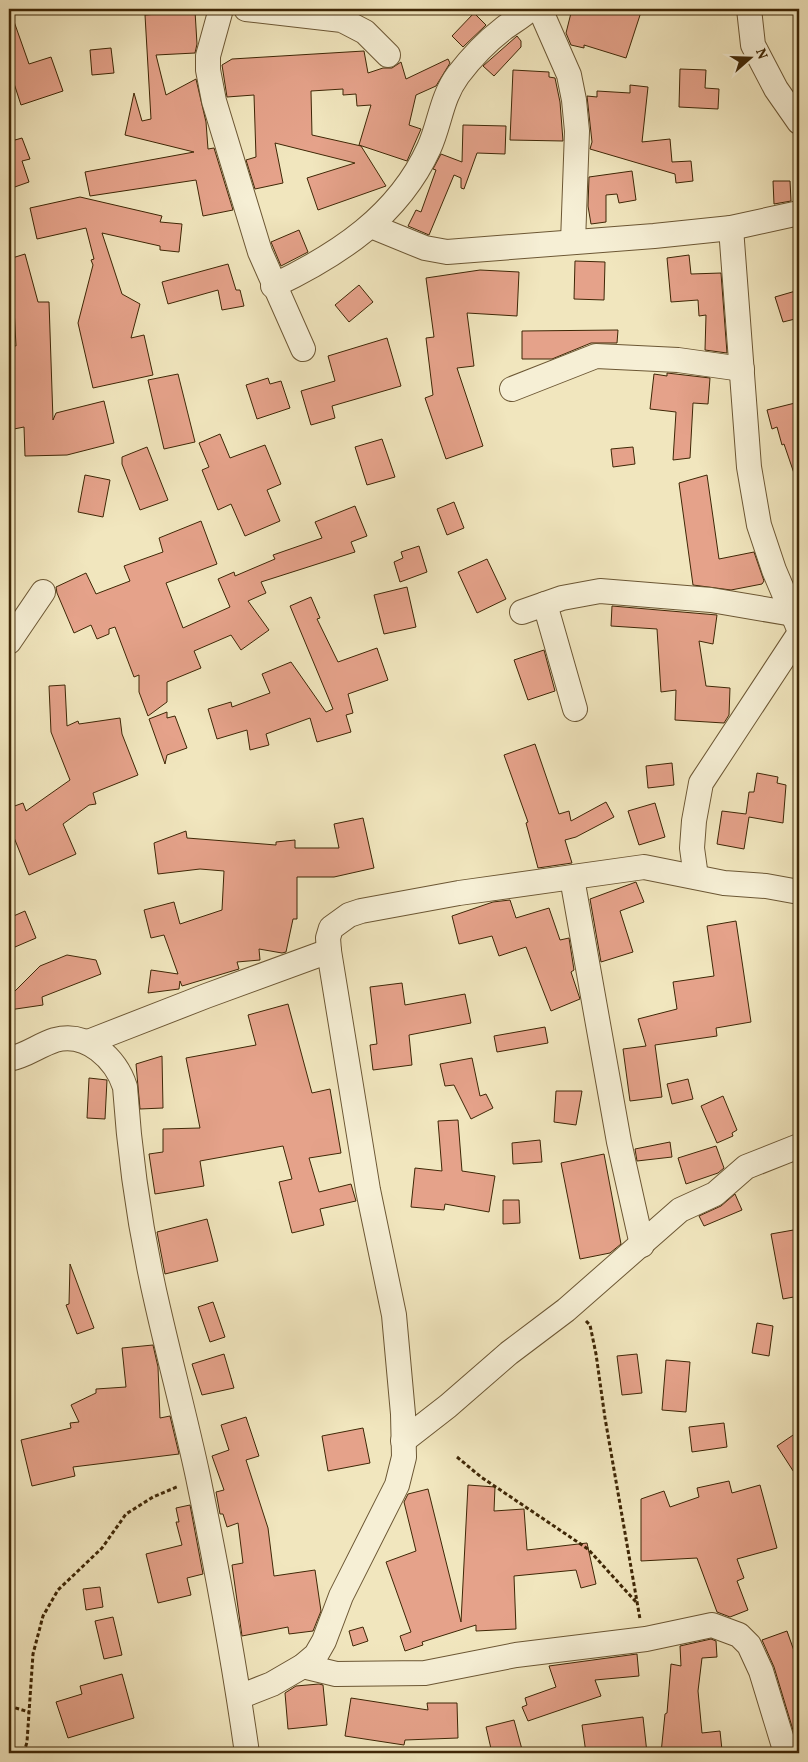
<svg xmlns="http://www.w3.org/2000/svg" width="808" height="1762" viewBox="0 0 808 1762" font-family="Vollkorn,serif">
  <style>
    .building { fill: #e5a28a; stroke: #3f2706 }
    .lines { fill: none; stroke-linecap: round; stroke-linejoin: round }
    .street-casing { stroke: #6c5734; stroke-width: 26 }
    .path { stroke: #3f2706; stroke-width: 3; stroke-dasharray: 4 2.5; stroke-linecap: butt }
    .street { stroke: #f6efd5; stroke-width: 24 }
  </style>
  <rect width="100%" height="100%" fill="#f1e6be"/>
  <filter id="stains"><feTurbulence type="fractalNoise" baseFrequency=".004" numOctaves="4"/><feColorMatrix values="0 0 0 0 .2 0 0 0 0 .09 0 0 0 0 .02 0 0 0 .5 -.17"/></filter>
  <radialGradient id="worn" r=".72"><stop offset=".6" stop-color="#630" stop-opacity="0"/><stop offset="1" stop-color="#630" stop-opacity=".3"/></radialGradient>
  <!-- building -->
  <g class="building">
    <polygon points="572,9 642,9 626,58 584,45 584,48 571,45 566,33"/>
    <polygon points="195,11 197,44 195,53 156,55 166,95 196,79 206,122 208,149 214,148 233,210 203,216 196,180 90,196 85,172 194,152 125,135 134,93 142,121 151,119 145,15"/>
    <polygon points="9,13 11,13 29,64 51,57 63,91 21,105 9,68"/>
    <polygon points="474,13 486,25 463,47 452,36"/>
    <polygon points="517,36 521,41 521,47 494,76 483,66"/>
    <polygon points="111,48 114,73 92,75 90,50"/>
    <polygon points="364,51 368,73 383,68 392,68 401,62 406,79 448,59 450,63 436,86 416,95 409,125 421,129 407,161 359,145 371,105 357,106 356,94 343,95 343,89 311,91 312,135 361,146 386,186 318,210 307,178 355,163 275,143 283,183 255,189 246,160 256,157 254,95 227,97 222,65 232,59"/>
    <polygon points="680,69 706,70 705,88 719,89 718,109 679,107"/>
    <polygon points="513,70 549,72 549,77 555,78 560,102 563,141 510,140"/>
    <polygon points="630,85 648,87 642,142 670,139 672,162 691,161 693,181 676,183 675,174 590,149 592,142 587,96 597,97 597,91 630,93"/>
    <polygon points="463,125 506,126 505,154 477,153 464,189 461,188 461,178 454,175 429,235 408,226 416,210 421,212 436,170 433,169 441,154 462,162"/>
    <polygon points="9,131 11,131 15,140 22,138 30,159 22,161 29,182 9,189"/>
    <polygon points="632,171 636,200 619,203 617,194 606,195 606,222 591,224 588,206 589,177"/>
    <polygon points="773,181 790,181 791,201 774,204"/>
    <polygon points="80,197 162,216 160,222 182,224 179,252 160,250 160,246 102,233 122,294 140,304 131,338 144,335 153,375 93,388 78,323 93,265 91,260 94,259 86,228 37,239 30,208"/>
    <polygon points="299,230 308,252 281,266 271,242"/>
    <polygon points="25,254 38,302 49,302 53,420 56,413 104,401 114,443 67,455 25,456 24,427 9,430 9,345 16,346 13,289 9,290 9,259"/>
    <polygon points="689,255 691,274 721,273 727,353 705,350 706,315 699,316 698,300 671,302 667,258"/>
    <polygon points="575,261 605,262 604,300 574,299"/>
    <polygon points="228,264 236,290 240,290 244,306 222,310 218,290 168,304 162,282"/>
    <polygon points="480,270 519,272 517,316 467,313 474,366 457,368 483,446 446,459 425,398 433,395 426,338 434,337 426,278"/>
    <polygon points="359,285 373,302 349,322 335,305"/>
    <polygon points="799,290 799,318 783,322 775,297"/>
    <polygon points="618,330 617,343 591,343 552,359 522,359 522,331"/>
    <polygon points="387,338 401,386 332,406 335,418 311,425 301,391 335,381 328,356"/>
    <polygon points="667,373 710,378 708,404 693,403 690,458 673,460 676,412 650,409 654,374 667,376"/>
    <polygon points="178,374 195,442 164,449 148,380"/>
    <polygon points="268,378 270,384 281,381 290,408 257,419 246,385"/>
    <polygon points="799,402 799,481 797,482 784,444 782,445 777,427 772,429 767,410"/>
    <polygon points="220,434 230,458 265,445 281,484 267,490 280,521 245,536 231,504 218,510 202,470 209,467 199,443"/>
    <polygon points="382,439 395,477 367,485 355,447"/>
    <polygon points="147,447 168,500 140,510 122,464 122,457"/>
    <polygon points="633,447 635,464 613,467 611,449"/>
    <polygon points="85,475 110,480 103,517 78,512"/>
    <polygon points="707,475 719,559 754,552 764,581 762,584 731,590 693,585 679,483"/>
    <polygon points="454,502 464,528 447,535 437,509"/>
    <polygon points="355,506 367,536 351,542 355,552 261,582 266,593 248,601 269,630 241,650 231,635 194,651 201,668 167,682 167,702 148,716 139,692 139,675 134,677 115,627 109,629 109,634 97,639 91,625 74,633 57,593 56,587 86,573 96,594 130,581 124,566 163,552 159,538 201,521 217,564 166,583 183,628 230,607 218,579 234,572 235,576 275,559 273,555 322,538 315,522"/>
    <polygon points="419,546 427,572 400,582 394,562 403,558 401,552"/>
    <polygon points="487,559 506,599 477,613 458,572"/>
    <polygon points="407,587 416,627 384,634 374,595"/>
    <polygon points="311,597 320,618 317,619 338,662 377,648 388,680 348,694 353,713 346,715 351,732 317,742 310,718 266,734 269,745 250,750 247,730 217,739 208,709 231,702 232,707 270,693 262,674 291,662 326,712 333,709 290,606"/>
    <polygon points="612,606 717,615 713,644 699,641 706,686 730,688 729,715 724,723 675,720 676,690 661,692 657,629 611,626"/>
    <polygon points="544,650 555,691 528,700 514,660"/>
    <polygon points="65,685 67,726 78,721 79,724 120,718 122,734 138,775 93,793 96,804 89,805 63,824 76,854 29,875 9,825 9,808 23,803 26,811 70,780 51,732 49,686"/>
    <polygon points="167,712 167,718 175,716 187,748 167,755 165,764 149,719"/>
    <polygon points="535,744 559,814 569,811 571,821 606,802 614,817 576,837 565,840 572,863 538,868 526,823 528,822 504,755"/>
    <polygon points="672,763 674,785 648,788 646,766"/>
    <polygon points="757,773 778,777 777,783 786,785 783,823 749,817 744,849 717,844 722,811 746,814 749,792 754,792"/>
    <polygon points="655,803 665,837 639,845 628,811"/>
    <polygon points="363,818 374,868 334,877 297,877 297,919 293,919 286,952 282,953 259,949 260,960 237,962 239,969 182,986 180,981 179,989 148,993 151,970 178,974 164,935 151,938 144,910 174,902 180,924 222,910 224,871 200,869 158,874 154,843 186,831 187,838 276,845 276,842 295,840 295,848 339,848 334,824"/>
    <polygon points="636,882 644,902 620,911 633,952 601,962 590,899"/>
    <polygon points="510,900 516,918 549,908 560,940 569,938 574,970 571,972 580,999 551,1011 526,947 499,956 492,936 459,944 452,916 493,902"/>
    <polygon points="25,911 36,938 15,947 9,932 9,918"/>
    <polygon points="736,921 751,1022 716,1028 717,1036 655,1045 662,1097 630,1101 623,1049 646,1046 638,1019 677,1009 673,982 714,976 707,926"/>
    <polygon points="67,955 96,960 101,974 42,997 43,1005 9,1010 9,997 40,966"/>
    <polygon points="402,983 405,1005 465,994 471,1023 409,1035 412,1065 373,1070 370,1045 377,1044 370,987"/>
    <polygon points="288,1004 312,1093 330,1089 341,1153 309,1158 319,1192 351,1184 356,1201 320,1209 324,1225 292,1233 279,1182 292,1179 283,1146 200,1161 204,1186 155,1194 149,1154 163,1152 163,1129 200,1128 186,1058 256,1045 248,1015"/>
    <polygon points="545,1027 548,1043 497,1052 494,1036"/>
    <polygon points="162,1056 163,1108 140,1109 136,1064"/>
    <polygon points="472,1058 480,1096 486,1094 493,1108 471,1119 454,1085 445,1086 440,1064"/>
    <polygon points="89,1078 107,1080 105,1119 87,1118"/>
    <polygon points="688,1079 693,1099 672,1104 667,1084"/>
    <polygon points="556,1091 582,1091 576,1125 554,1122"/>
    <polygon points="723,1096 737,1130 732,1133 733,1136 717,1143 701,1106"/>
    <polygon points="458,1120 462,1171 495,1176 489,1212 445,1204 444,1210 411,1207 415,1168 442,1171 438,1121"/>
    <polygon points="540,1140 542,1162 513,1164 512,1143"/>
    <polygon points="670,1142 672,1157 637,1161 635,1149"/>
    <polygon points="716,1146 724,1168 718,1173 686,1184 678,1158"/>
    <polygon points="604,1154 621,1244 610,1253 580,1259 561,1163"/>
    <polygon points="735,1194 742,1210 704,1226 699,1216 721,1206"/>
    <polygon points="503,1200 519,1200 520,1223 503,1224"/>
    <polygon points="207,1219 218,1261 165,1274 157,1232"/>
    <polygon points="799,1229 799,1296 783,1299 771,1234"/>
    <polygon points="70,1264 94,1328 77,1334 66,1305 69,1304"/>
    <polygon points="213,1302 225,1337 210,1342 198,1307"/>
    <polygon points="757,1323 773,1326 769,1356 752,1353"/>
    <polygon points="153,1345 158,1367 160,1418 170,1416 179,1454 73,1467 75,1476 32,1486 21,1440 71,1428 70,1423 79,1422 71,1405 96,1393 96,1389 126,1387 122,1348"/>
    <polygon points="224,1354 234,1388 202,1395 192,1364"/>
    <polygon points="637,1354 642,1393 622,1395 617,1356"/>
    <polygon points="666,1360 690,1362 686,1412 662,1410"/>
    <polygon points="246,1417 259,1456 246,1460 268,1528 274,1576 315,1570 321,1611 313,1631 289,1634 288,1627 242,1636 232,1565 243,1563 238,1523 227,1527 223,1514 220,1514 216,1492 224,1490 212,1456 229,1450 221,1425"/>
    <polygon points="724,1423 727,1447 692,1452 689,1427"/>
    <polygon points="363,1428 370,1463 328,1471 322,1436"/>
    <polygon points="799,1431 799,1480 777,1446"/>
    <polygon points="729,1481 732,1493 760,1485 777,1548 737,1559 744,1578 737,1581 748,1610 730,1617 717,1612 697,1558 641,1561 641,1499 664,1491 670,1507 699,1497 697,1488"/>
    <polygon points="468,1485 495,1487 494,1511 524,1509 527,1550 587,1543 596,1584 581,1588 576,1570 514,1576 516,1629 476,1631 476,1625 422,1642 423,1645 405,1651 400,1636 411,1632 386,1562 416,1551 404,1502 408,1494 428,1489 461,1622"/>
    <polygon points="190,1505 203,1574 187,1578 191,1595 158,1603 146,1554 182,1545 176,1522 179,1522 176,1508"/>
    <polygon points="100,1587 103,1607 86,1610 83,1589"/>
    <polygon points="113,1617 122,1655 104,1659 95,1621"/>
    <polygon points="363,1627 368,1641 353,1646 349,1631"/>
    <polygon points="787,1631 799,1665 799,1750 774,1667 762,1640"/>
    <polygon points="711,1639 716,1641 717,1657 702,1658 698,1691 702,1733 720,1731 722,1750 661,1753 665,1714 667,1713 671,1664 681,1666 680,1646"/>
    <polygon points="637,1654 639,1676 595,1680 601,1696 528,1721 522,1707 527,1705 525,1698 556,1687 549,1666"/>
    <polygon points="122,1674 134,1718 68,1738 56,1702 82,1694 80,1686"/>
    <polygon points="319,1684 323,1685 327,1725 288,1729 285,1693 296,1686"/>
    <polygon points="351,1698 428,1710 427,1703 457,1703 458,1738 405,1740 404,1745 345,1736"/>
    <polygon points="643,1717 647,1753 586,1753 582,1725"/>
    <polygon points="514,1720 523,1753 492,1753 486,1727"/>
  </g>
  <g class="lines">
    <!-- street casing -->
    <g class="street-casing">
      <g id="street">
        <polyline points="221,9 208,56 208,70 214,101 260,252 303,349"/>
        <polyline points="246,9 342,20 365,32 388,55"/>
        <polyline points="540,9 569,75 574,100 577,131 573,242"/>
        <polyline points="749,9 753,45 776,89 799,122"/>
        <polyline points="371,226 425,248 447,252 654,236 731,228 799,213"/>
        <polyline points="731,228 749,467 759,525 774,570 799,629"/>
        <path d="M273 286C338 255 398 216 429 148 440 124 441 98 458 75 471 58 486 42 503 29 512 22 522 17 530 9"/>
        <polyline points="512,389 596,356 678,360 742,369"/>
        <polyline points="545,604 575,709"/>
        <polyline points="522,612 562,598 600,591 711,600 799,615"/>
        <polyline points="9,642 43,592"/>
        <polyline points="696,877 692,848 694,821 701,783 799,634"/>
        <polyline points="572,878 619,1142 642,1245"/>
        <polyline points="88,1042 206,996 329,951"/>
        <path d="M9 1059C26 1056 39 1045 55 1040 87 1031 116 1059 125 1087 130 1161 141 1235 158 1308 171 1365 186 1421 198 1477 217 1569 234 1661 247 1753"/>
        <polyline points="403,1441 448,1406 509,1353 566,1310 680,1210 715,1194 746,1167 799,1146"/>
        <polyline points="303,1666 336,1674 425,1673 516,1655 646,1639 712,1625 739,1635 749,1645 761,1671 786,1753"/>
        <polyline points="239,1697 272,1684 303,1666 316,1655 324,1641 341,1596 397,1485 404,1457 403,1414 394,1315 368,1190 329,951 328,938 331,928 349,915 361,911 459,893 644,867 724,883 766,886 799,892"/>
      </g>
    </g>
    <!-- path -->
    <g class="path">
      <polyline points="586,1321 590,1325 596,1354 605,1418 640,1619"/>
      <polyline points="457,1457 481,1477 588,1549 636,1602"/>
      <polyline points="9,1706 29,1712"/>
      <polyline points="24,1753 27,1742 33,1654 43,1616 58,1590 102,1548 126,1514 153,1497 179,1486"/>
    </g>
    <!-- street -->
    <use href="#street" class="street"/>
  </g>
  <!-- margin -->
  <rect width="808" height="1762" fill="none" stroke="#f1e6be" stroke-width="30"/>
  <rect x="10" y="10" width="788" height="1742" fill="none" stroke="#3f2706" stroke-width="2.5"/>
  <rect x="15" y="15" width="778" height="1732" fill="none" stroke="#3f2706"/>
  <!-- north arrow -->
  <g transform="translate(750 58) rotate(70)" stroke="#f6efd5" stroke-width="4" paint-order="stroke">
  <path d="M0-4L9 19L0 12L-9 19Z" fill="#3f2706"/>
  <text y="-8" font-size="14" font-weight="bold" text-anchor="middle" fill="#3f2706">N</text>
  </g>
  <rect width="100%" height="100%" filter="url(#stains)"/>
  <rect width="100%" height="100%" fill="url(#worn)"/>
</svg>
